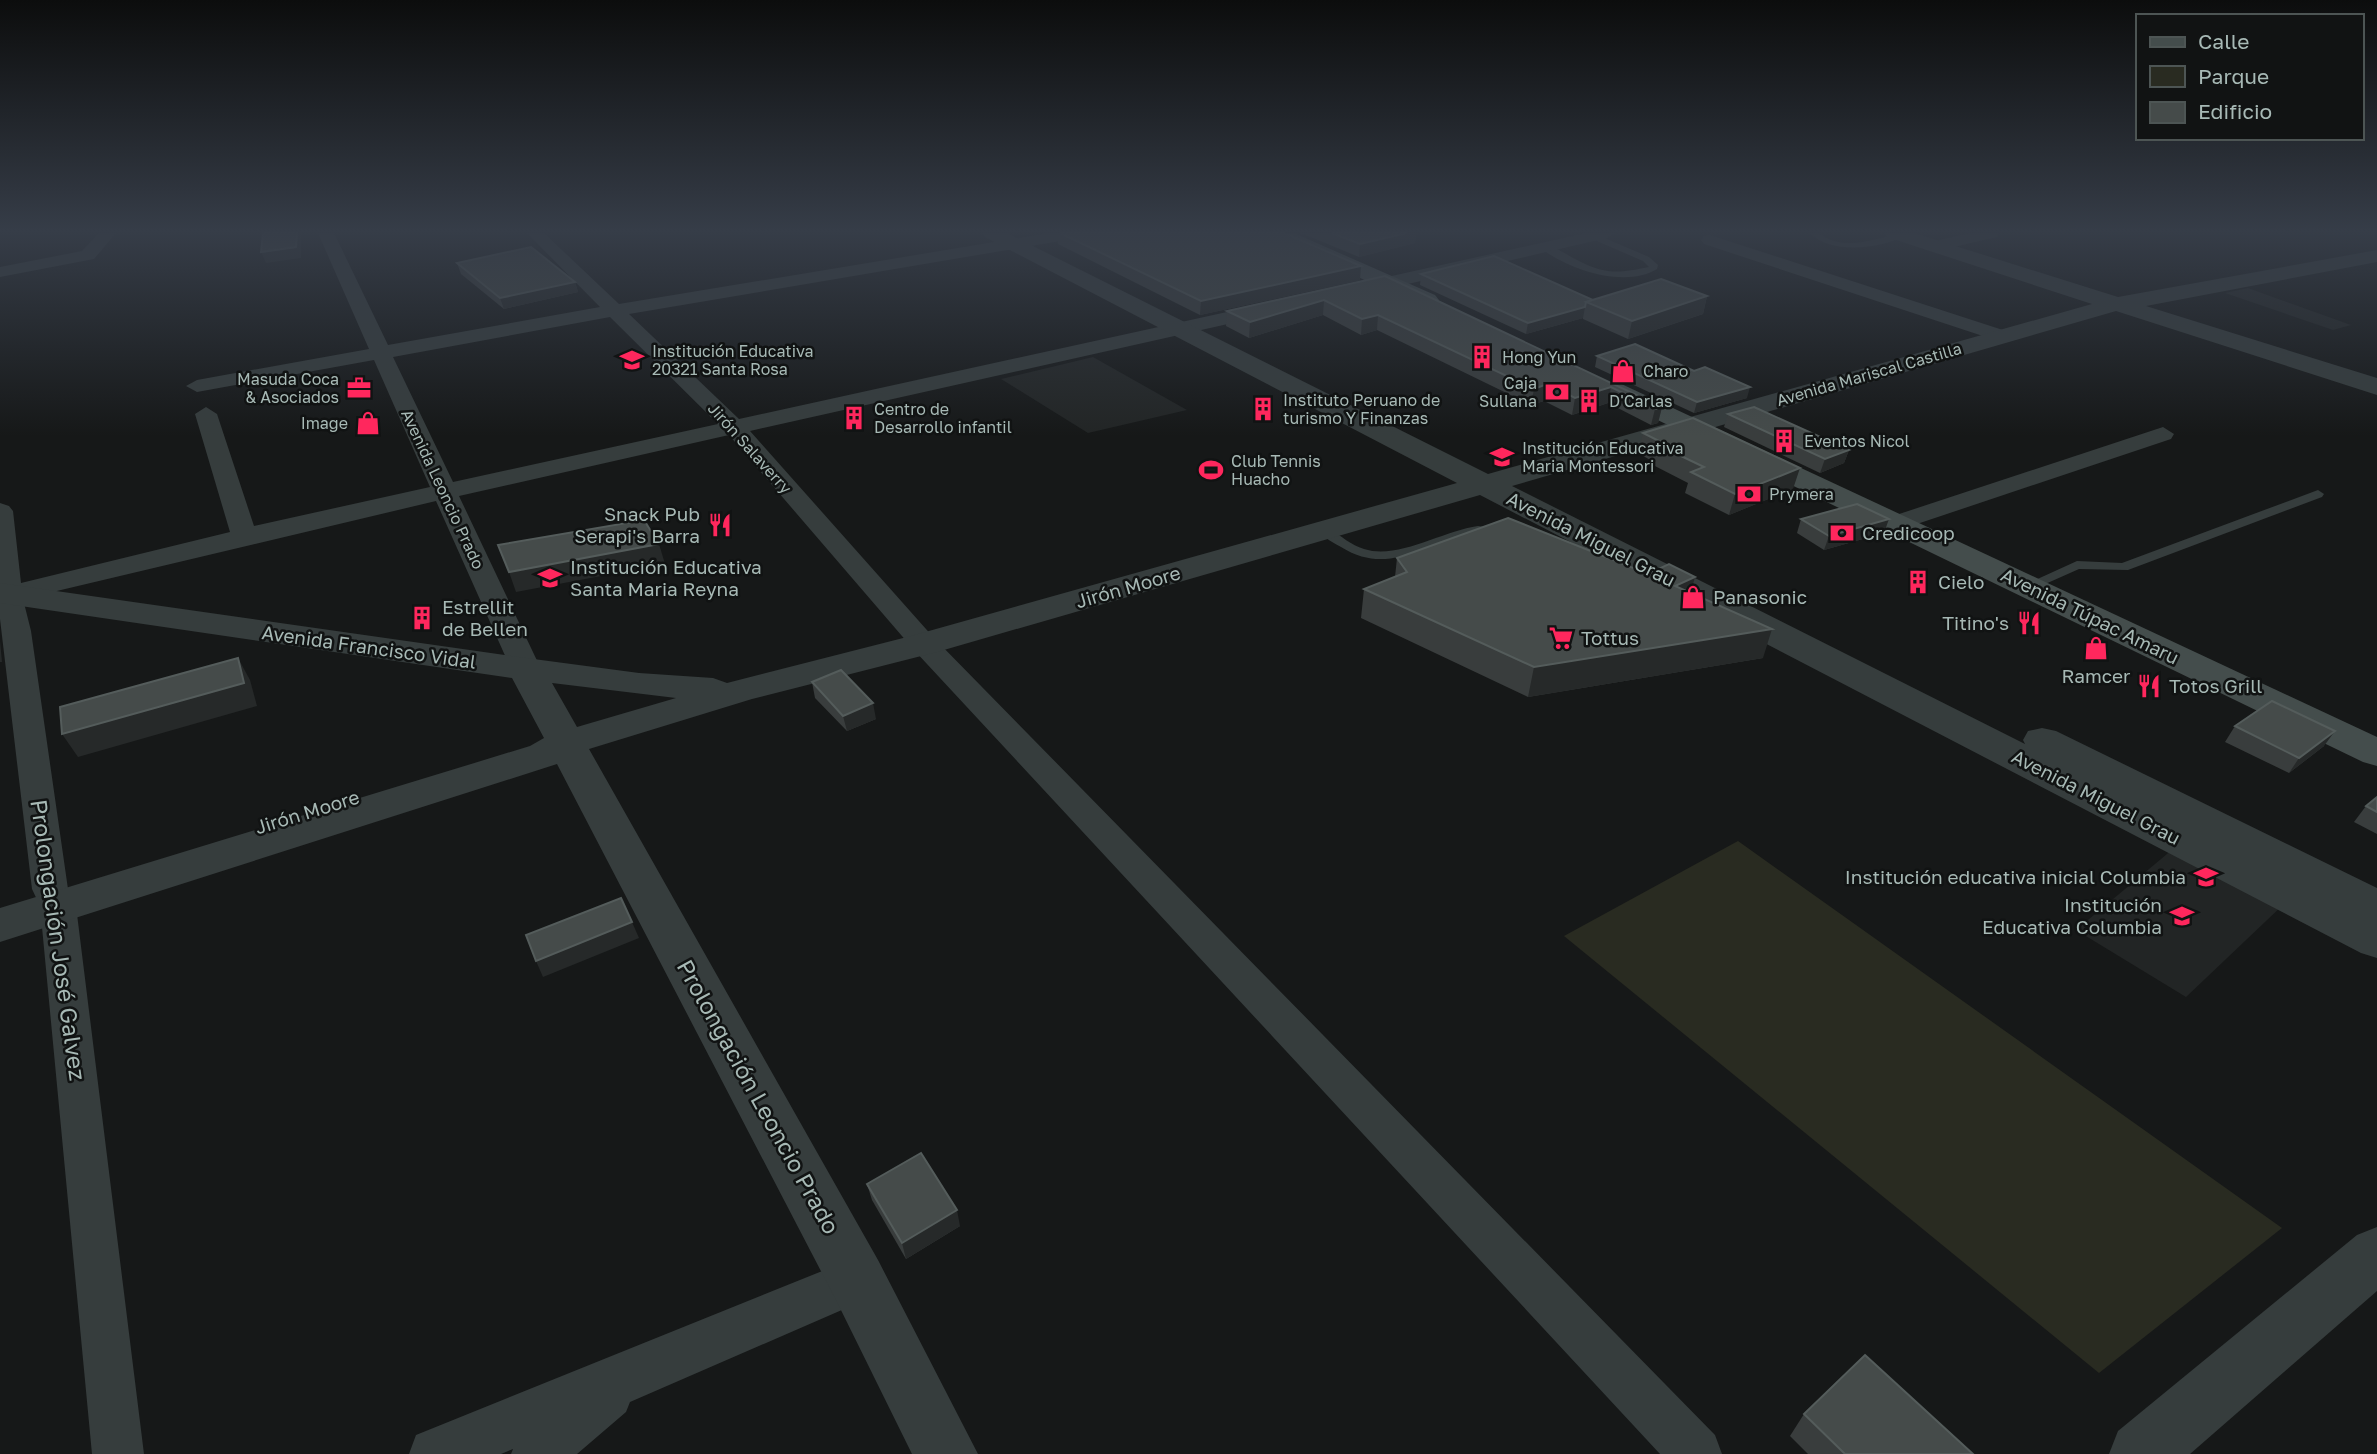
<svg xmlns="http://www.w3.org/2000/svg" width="2377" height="1454" viewBox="0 0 2377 1454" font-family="'Golos Text',sans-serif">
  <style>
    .built { fill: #222525 }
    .green { fill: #292b21 }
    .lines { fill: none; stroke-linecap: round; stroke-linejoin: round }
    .service { fill: #363d3d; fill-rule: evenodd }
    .minor { fill: #363d3d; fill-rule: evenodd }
    .tertiary { fill: #363d3d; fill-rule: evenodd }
    .secondary { fill: #444d4c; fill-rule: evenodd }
    .wall { fill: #393d3d }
    .shaded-wall { fill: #262929 }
    .building { fill: #454b4a; stroke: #545c5b; stroke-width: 2 }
    .labels { text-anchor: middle; stroke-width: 5; stroke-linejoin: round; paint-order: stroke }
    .far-poi-label { font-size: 16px; fill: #a7b9b5; stroke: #111313; text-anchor: start }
    .far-street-label { font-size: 16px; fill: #a7b9b5; stroke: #111313 }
    .poi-label { font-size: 19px; fill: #a7b9b5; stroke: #111313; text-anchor: start }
    .street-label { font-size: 19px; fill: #a7b9b5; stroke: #111313 }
    .near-street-label { font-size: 23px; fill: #a7b9b5; stroke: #111313 }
  </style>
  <rect width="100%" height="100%" fill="#161818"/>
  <!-- built -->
  <g class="built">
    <polygon points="2248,288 2298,306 2351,325 2333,330 2225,293"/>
    <polygon points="1093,357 1187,410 1088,433 1001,379"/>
    <polygon points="2179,844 2286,902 2186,997 2076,930"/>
  </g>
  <!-- green -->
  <polygon class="green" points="1738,841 2282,1228 2099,1373 1564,936"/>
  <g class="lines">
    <!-- service -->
    <g class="service">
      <path d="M1593 233 1649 257 1658 265 1657 269C1624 289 1567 269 1539 247 1548 241 1568 256 1579 261 1607 275 1619 273 1649 267L1643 261 1590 238V234Z"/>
      <path d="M1810 233H1819C1842 252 1875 239 1901 233L1906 235C1882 249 1831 255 1810 233Z"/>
      <polygon points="2318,490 2324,494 2322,497 2128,570 2079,569 2034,589 2024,589 2022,586 2077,561 2122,563"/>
      <path d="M1478 526 1499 529 1500 532C1492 539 1476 533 1464 536 1419 545 1388 576 1341 547 1333 543 1325 538 1319 532L1325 528 1330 529C1341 536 1351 545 1364 549 1398 560 1442 531 1478 526Z"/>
    </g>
    <!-- minor -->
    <g class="minor">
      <polygon points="99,233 116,233 94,259 0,277 0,267 82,251"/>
      <path d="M318 233H334L388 345 600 307 527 233H544L619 304 1049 233H1086L1078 238 629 314 739 419 1268 303 1275 305 1278 309 1268 315 750 431 934 638 1715 1435 1722 1454H1660L914 650 729 435 459 496 541 669 537 675 526 678 515 675 511 669 436 501 23 599 31 631 68 889 76 906 144 1454H92L40 906 32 889 0 619V503L9 506 13 511 21 583 230 532 195 414 206 407 217 414 254 526 430 487 374 360 197 392 186 386 197 380 369 349ZM610 317 718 424 453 482 393 357Z"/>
      <polygon points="1586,233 1615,233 1607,238 1360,295 1351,289 1360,283"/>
      <polygon points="1971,233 1999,233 1997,237 1936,251 1927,246 1930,242"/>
      <polygon points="1710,235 2009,332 2012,336 2002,342 1995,340 1704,244 1701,240 1704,236"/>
      <polygon points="2163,427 2174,434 2171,439 1905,528 1887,528 1883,523 1887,518"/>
      <polygon points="857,1257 874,1264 881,1280 874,1296 630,1402 626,1412 577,1454 511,1454 513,1449 501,1454 409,1454 416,1435"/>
    </g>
    <!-- tertiary -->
    <g class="tertiary">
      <path d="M982 233H1007L1488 474 2092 304 1887 237 1884 233H1914L2118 297 2377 250V262L2146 306 2377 378V395L2116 311 1512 486 2025 744 2023 740 2028 731 2042 728 2056 731 2377 888V958L2361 953 1480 495 937 652 752 699 589 749 878 1260 978 1454H912L836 1300 557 764 0 942V908L530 746 544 738 512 678 0 603V583L526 658 639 673 713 678 727 683 911 636 1457 483 985 237ZM552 683 676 698 577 727Z"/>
      <polygon points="2377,1227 2377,1291 2190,1454 2109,1454 2118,1431 2357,1235"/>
    </g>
    <!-- secondary -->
    <g class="secondary">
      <polygon points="1268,233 1294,233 1435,295 1439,300 1435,305 1419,305 1271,237"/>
      <polygon points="1615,381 2377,737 2377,766 2363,762 1606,395 1602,389 1606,383"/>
    </g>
  </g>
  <!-- wall -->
  <g class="wall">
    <polygon points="1057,233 1284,233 1360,280 1200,315 1058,244"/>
    <polygon points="1301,233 1416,233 1415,243 1359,257"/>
    <polygon points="457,263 575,282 578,292 504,309 461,274"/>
    <polygon points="1421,274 1593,300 1707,296 1703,314 1628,339 1583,319 1583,318 1526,334 1420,285"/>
    <polygon points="1385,276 1662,407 1658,423 1651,425 1608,403 1572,415 1544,401 1531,405 1377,330 1361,335 1323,315 1249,338 1226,326 1227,311"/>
    <polygon points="1597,356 1747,398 1694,413 1595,367"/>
    <polygon points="1728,414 1849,450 1844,463 1820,473 1724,427"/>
    <polygon points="1643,433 1793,489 1729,515 1685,493 1688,483 1651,464 1652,461 1638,453"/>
    <polygon points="1801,519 1884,533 1824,550 1797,533"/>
    <polygon points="1397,558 1695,577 1690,593 1763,658 1528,697 1361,618 1364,589 1395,577"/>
    <polygon points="812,682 876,719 847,731 815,698"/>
    <polygon points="2235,726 2324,746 2289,773 2225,742"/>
    <polygon points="2377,797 2377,834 2354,822 2366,806"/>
    <polygon points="867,1184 960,1226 906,1259 872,1200"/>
    <polygon points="1804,1414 1973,1454 1808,1454 1790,1436"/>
  </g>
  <!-- shaded-wall -->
  <g class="shaded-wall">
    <polygon points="297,233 301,233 301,258 266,263 261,252"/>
    <polygon points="1407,233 1416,233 1415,243 1359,257 1360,244"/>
    <polygon points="1361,266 1360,280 1200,315 1201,301"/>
    <polygon points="575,282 578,292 504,309 500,298"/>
    <polygon points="1707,296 1703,314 1628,339 1632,321"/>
    <polygon points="1324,300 1323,315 1249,338 1250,322"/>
    <polygon points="1585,307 1583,318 1526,334 1528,323"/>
    <polygon points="1378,315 1377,330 1361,335 1362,319"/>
    <polygon points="1547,384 1544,401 1531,405 1534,389"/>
    <polygon points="1611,387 1608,403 1572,415 1575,398"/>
    <polygon points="1750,387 1747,398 1694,413 1697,402"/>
    <polygon points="1662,407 1658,423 1651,425 1655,409"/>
    <polygon points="1849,450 1844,463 1820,473 1825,459"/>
    <polygon points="1800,468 1793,489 1729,515 1735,494"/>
    <polygon points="1889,519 1884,533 1824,550 1829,536"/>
    <polygon points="659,544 665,564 516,592 509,572"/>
    <polygon points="1695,577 1687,605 1675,586"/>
    <polygon points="1772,629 1763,658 1528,697 1534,667"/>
    <polygon points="0,641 2,662 0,662"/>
    <polygon points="238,658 250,680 257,706 78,757 62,734"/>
    <polygon points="873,703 876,719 847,731 843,716"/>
    <polygon points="2335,731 2324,746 2289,773 2299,758"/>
    <polygon points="632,922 639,938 543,977 536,961"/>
    <polygon points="957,1210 960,1226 906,1259 902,1243"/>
  </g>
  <!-- building -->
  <g class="building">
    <polygon points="263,233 297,233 296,247 261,252"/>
    <polygon points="1060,233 1284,233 1361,266 1201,301"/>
    <polygon points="1332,233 1407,233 1360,244"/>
    <polygon points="531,247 575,282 500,298 457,263"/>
    <polygon points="1494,256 1593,300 1586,302 1585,307 1528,323 1421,274"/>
    <polygon points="1385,276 1662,407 1655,409 1611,387 1575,398 1547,384 1534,389 1378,315 1362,319 1324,300 1250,322 1227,311"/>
    <polygon points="1661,279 1707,296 1632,321 1586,302"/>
    <polygon points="1635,344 1694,371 1705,367 1750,387 1697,402 1597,356"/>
    <polygon points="1754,407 1849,450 1825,459 1728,414"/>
    <polygon points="1693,418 1800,468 1735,494 1691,472 1704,467 1656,444 1661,442 1643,433"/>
    <polygon points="1857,504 1889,519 1829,536 1801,519"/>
    <polygon points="1508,518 1648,574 1669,564 1695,577 1675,586 1772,629 1534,667 1364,589 1407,572 1397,558"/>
    <polygon points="644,520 659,544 509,572 498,545"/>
    <polygon points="238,658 244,683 62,734 60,707"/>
    <polygon points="841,670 873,703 843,716 812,682"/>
    <polygon points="2272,701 2335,731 2299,758 2235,726"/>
    <polygon points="2377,797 2377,812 2366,806"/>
    <polygon points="621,898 632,922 536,961 526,935"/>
    <polygon points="921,1153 957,1210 902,1243 867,1184"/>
    <polygon points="1865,1355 1973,1454 1845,1454 1804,1414"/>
  </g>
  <!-- sky -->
  <linearGradient id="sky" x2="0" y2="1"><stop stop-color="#0c0d0d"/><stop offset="0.53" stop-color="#363d48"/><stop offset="1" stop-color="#363d48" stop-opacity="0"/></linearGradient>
  <rect width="2377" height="436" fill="url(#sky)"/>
  <!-- icons -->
  <defs>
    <g id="building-bare" transform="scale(1.89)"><path d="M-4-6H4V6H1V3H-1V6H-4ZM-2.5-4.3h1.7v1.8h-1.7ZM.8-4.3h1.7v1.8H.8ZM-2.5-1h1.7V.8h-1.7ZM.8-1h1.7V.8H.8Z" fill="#ff275d" stroke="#111313" stroke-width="2.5" paint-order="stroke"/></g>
    <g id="school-bare" transform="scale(1.89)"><path d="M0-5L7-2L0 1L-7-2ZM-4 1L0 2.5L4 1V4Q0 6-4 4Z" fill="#ff275d" stroke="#111313" stroke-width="2.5" paint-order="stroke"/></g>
    <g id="shop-bare" transform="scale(1.89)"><path d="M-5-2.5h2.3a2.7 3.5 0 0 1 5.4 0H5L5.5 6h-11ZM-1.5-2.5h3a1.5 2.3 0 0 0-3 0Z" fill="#ff275d" stroke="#111313" stroke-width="2.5" paint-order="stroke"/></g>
    <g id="office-bare" transform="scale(1.89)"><path d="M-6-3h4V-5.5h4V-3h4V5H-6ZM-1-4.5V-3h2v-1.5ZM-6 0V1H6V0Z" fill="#ff275d" stroke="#111313" stroke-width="2.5" paint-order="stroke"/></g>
    <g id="bank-bare" transform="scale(1.89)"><path d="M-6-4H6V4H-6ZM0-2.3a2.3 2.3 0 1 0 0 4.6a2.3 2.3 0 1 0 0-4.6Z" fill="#ff275d" stroke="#111313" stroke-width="2.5" paint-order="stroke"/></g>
    <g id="stadium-bare" transform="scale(1.89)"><path d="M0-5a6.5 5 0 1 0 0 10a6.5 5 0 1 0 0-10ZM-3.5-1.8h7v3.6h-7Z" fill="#ff275d" stroke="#111313" stroke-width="2.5" paint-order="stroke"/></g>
    <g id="restaurant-bare" transform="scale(1.89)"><path d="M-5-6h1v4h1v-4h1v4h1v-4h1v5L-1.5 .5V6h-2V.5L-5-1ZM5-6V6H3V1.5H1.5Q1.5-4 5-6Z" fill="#ff275d" stroke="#111313" stroke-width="2.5" paint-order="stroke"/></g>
    <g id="supermarket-bare" transform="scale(1.89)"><path d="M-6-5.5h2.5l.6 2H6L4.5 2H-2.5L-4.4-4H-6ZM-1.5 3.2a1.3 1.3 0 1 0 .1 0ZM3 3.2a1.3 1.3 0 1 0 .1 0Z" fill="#ff275d" stroke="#111313" stroke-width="2.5" paint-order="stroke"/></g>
  </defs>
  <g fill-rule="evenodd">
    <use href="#building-bare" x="1482" y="357"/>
    <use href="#school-bare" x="632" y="360"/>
    <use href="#shop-bare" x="1623" y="371"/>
    <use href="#office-bare" x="359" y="388"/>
    <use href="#bank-bare" x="1557" y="392"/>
    <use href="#building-bare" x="1589" y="401"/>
    <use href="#building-bare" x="1263" y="409"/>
    <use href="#building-bare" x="854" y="418"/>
    <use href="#shop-bare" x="368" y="423"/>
    <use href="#building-bare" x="1784" y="441"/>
    <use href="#school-bare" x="1502" y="457"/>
    <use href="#stadium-bare" x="1211" y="470"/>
    <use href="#bank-bare" x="1749" y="494"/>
    <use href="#restaurant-bare" x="720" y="525"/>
    <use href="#bank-bare" x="1842" y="533"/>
    <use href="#school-bare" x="550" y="578"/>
    <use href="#building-bare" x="1918" y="582"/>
    <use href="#shop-bare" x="1693" y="597"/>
    <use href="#building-bare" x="422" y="618"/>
    <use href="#restaurant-bare" x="2029" y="623"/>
    <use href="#supermarket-bare" x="1561" y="638"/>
    <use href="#shop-bare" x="2096" y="648"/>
    <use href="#restaurant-bare" x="2149" y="686"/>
    <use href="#school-bare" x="2206" y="877"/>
    <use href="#school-bare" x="2182" y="916"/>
  </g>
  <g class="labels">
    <!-- far-poi labels -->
    <g class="far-poi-label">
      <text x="652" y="357">Institución Educativa<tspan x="652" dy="18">20321 Santa Rosa</tspan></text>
      <text x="1502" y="363">Hong Yun</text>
      <text x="1643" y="377">Charo</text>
      <text x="339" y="385" text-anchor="end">Masuda Coca<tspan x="339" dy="18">&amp; Asociados</tspan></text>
      <text x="1537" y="389" text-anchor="end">Caja<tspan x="1537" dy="18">Sullana</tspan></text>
      <text x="1283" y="406">Instituto Peruano de<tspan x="1283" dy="18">turismo Y Finanzas</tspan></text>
      <text x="1609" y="407">D'Carlas</text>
      <text x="874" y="415">Centro de<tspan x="874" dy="18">Desarrollo infantil</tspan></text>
      <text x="348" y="429" text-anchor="end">Image</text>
      <text x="1804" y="447">Eventos Nicol</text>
      <text x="1522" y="454">Institución Educativa<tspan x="1522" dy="18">Maria Montessori</tspan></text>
      <text x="1231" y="467">Club Tennis<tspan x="1231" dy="18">Huacho</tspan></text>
      <text x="1769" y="500">Prymera</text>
    </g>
    <!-- far-street labels -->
    <g class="far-street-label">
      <text transform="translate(1869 374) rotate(-16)" y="6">Avenida Mariscal Castilla</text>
      <text transform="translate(750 448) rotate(48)" y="6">Jirón Salaverry</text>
      <text transform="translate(443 489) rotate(65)" y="6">Avenida Leoncio Prado</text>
    </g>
    <!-- poi labels -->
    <g class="poi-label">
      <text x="700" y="521" text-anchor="end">Snack Pub<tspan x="700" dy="22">Serapi's Barra</tspan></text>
      <text x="1862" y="540">Credicoop</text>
      <text x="570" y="574">Institución Educativa<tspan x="570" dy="22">Santa Maria Reyna</tspan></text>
      <text x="1938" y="589">Cielo</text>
      <text x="1713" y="604">Panasonic</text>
      <text x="442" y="614">Estrellit<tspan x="442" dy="22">de Bellen</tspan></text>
      <text x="2009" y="630" text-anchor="end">Titino's</text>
      <text x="1581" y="645">Tottus</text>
      <text x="2096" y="683" text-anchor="middle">Ramcer</text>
      <text x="2169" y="693">Totos Grill</text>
      <text x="2186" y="884" text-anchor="end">Institución educativa inicial Columbia</text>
      <text x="2162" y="912" text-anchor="end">Institución<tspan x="2162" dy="22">Educativa Columbia</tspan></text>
    </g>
    <!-- street labels -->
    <g class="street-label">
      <text transform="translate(1591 539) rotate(27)" y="7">Avenida Miguel Grau</text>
      <text transform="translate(1128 587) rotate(-16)" y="7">Jirón Moore</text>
      <text transform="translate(2090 616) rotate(26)" y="7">Avenida Túpac Amaru</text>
      <text transform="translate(369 647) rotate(8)" y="7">Avenida Francisco Vidal</text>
      <text transform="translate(2096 797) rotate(27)" y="7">Avenida Miguel Grau</text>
      <text transform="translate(307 812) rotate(-17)" y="7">Jirón Moore</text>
    </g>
    <!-- near-street labels -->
    <g class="near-street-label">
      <text transform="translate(58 940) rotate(82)" y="8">Prolongación José Galvez</text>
      <text transform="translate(758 1097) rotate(61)" y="8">Prolongación Leoncio Prado</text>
    </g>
  </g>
  <!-- legend -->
  <rect x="2136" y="14" width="228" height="126" fill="#111313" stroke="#4d5554" stroke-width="2"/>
  <rect x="2150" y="37" width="35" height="10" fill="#444d4c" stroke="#4d5554" stroke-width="2"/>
  <text x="2198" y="49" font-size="21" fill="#a7b9b5">Calle</text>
  <rect x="2150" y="66" width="35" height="21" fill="#292b21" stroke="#4d5554" stroke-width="2"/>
  <text x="2198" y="84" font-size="21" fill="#a7b9b5">Parque</text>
  <rect x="2150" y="102" width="35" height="21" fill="#454b4a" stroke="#4d5554" stroke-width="2"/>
  <text x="2198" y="119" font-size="21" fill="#a7b9b5">Edificio</text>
</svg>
